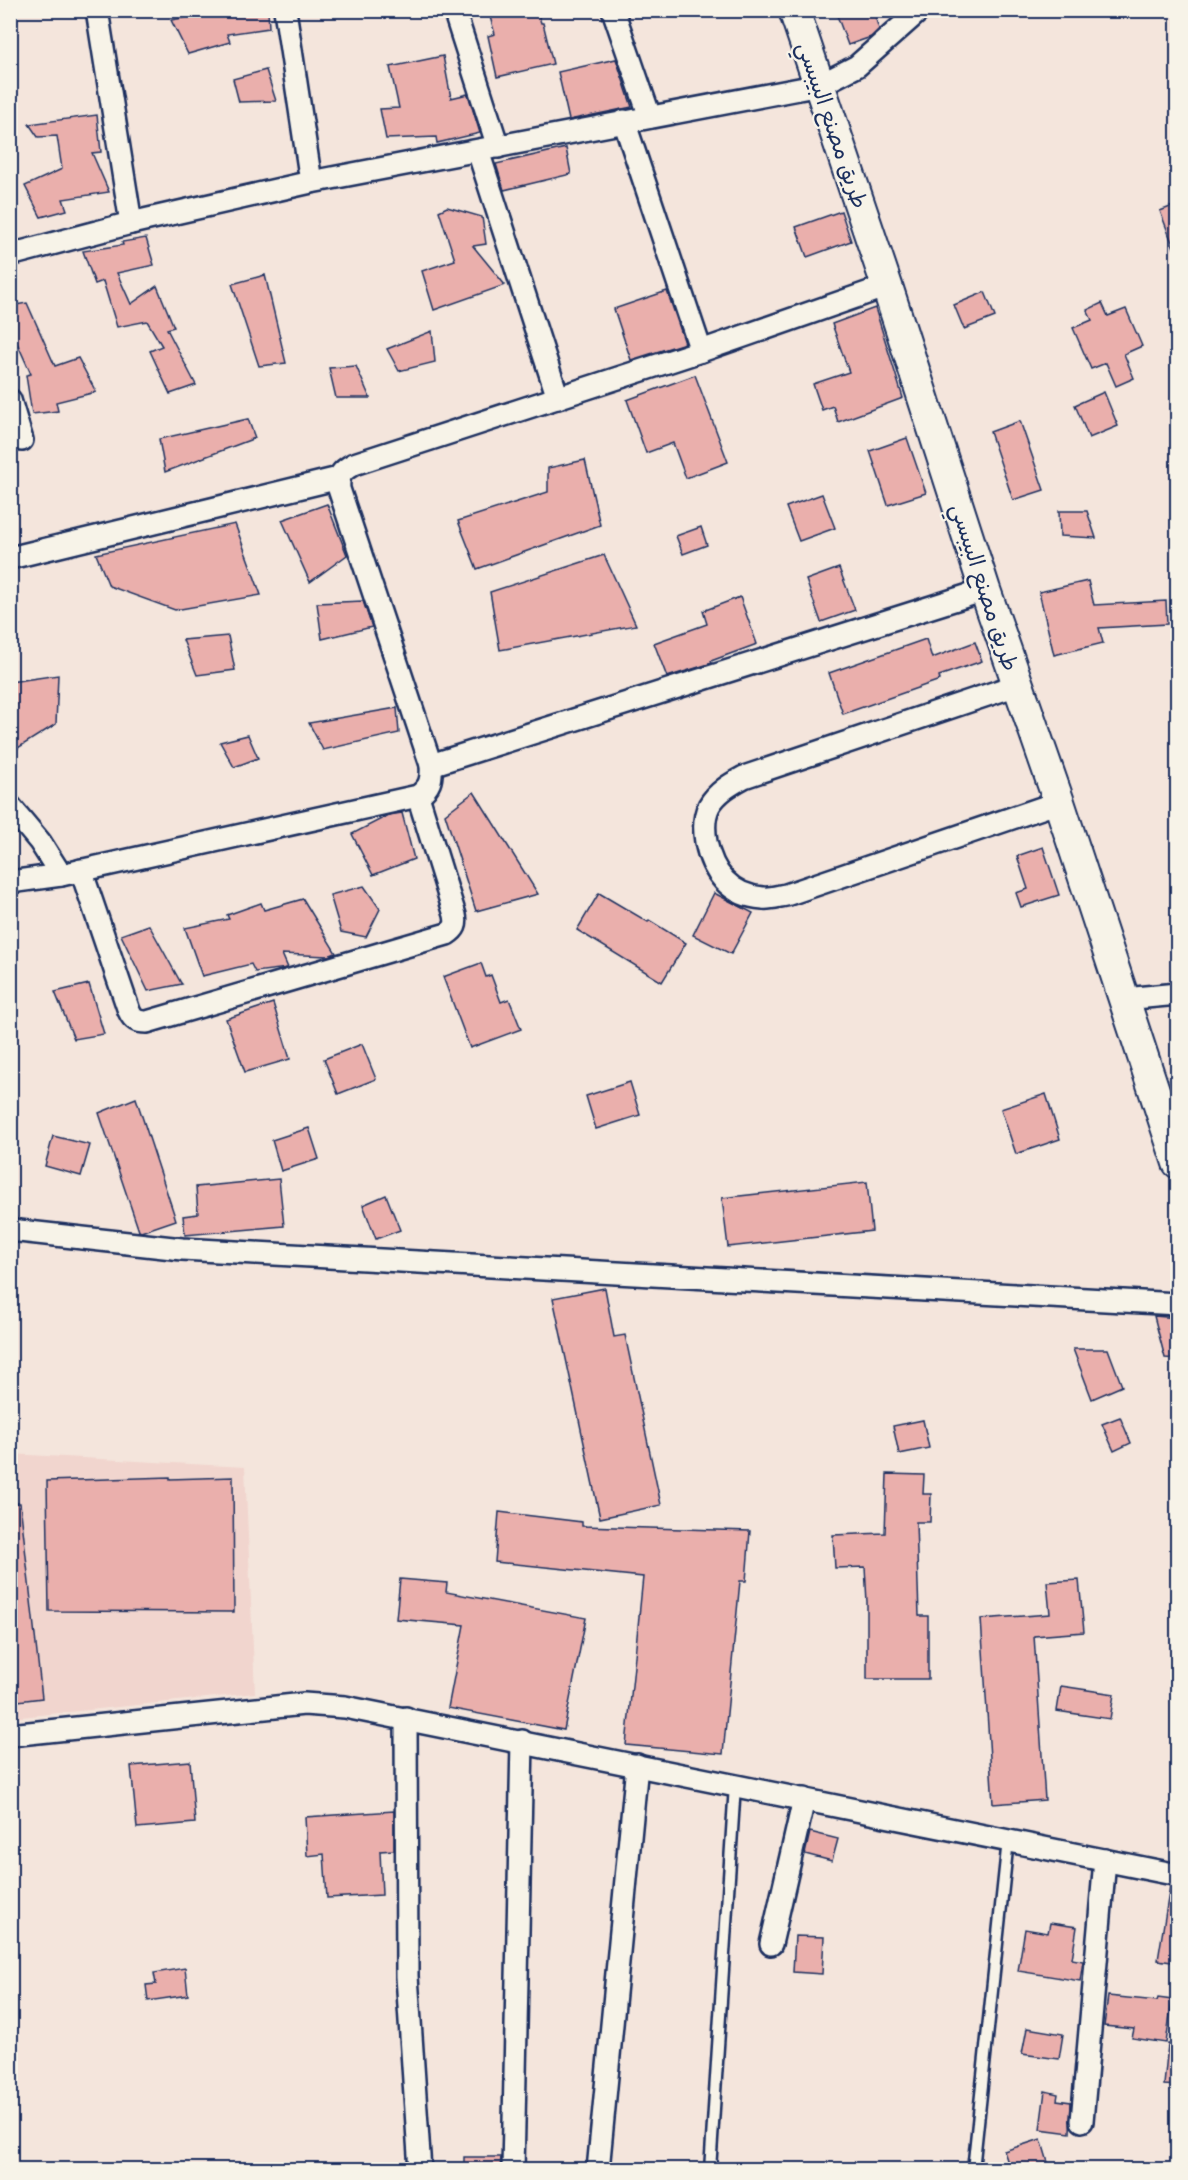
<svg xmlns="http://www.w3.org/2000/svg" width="1188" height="2180" viewBox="0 0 1188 2180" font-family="Sriracha,'Playpen Sans Arabic',sans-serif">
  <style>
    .built { fill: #f1d5ce }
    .building { fill: #eaafac; stroke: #1b2f5e; stroke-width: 1.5 }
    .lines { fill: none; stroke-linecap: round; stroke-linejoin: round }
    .lane-casing { stroke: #1b2f5e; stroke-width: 15 }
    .street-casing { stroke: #1b2f5e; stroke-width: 26 }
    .secondary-casing { stroke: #1b2f5e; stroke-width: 34 }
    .lane { stroke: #f7f3e8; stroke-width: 10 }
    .street { stroke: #f7f3e8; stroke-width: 21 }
    .secondary { stroke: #f7f3e8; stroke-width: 30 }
    .labels { text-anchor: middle; stroke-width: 4.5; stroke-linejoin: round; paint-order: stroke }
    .street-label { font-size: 22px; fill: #1b2f5e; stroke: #f7f3e8 }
  </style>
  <rect width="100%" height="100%" fill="#f4e5dc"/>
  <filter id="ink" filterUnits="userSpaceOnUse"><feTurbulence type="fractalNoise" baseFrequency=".0167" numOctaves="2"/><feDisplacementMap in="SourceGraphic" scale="12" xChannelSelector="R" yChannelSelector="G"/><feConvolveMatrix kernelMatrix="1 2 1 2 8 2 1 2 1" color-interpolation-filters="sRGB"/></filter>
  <g filter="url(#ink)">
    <!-- built -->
    <polygon class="built" points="11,1454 245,1467 255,1693 11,1718"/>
    <!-- building -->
    <g class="building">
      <polygon points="228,10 268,10 269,28 227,34 230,42 188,54 171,20"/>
      <polygon points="488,10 537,10 541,23 543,23 553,64 497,77 488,36 495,34"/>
      <polygon points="835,10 873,10 879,29 871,37 848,45"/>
      <polygon points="443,56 451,98 468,94 480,133 437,143 436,137 386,139 380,109 399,108 390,67"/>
      <polygon points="616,59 632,107 569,120 558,72"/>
      <polygon points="266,70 276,101 239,102 233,79"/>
      <polygon points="97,115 101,152 92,153 109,192 63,199 67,210 41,217 25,186 62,169 57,136 38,137 29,124"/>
      <polygon points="566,148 571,174 504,190 496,164"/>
      <polygon points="1178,204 1178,253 1176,253 1160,211"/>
      <polygon points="447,207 482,217 486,244 473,246 505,285 434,310 422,271 455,260 439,211"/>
      <polygon points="841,211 851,241 807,257 796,227"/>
      <polygon points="146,238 154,265 117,273 131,304 157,286 174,327 167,329 196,385 170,394 150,351 162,346 147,321 117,327 103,281 95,284 83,251 123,245 122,242"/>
      <polygon points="265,275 286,363 259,366 232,284"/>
      <polygon points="667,291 685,343 631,360 614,309"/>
      <polygon points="985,292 995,317 964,329 954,305"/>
      <polygon points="27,303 55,366 78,358 96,392 56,402 58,411 32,414 26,375 31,374 10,327 10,306"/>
      <polygon points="1102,303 1108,316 1126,309 1142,346 1124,354 1134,378 1116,386 1106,363 1091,369 1073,328 1092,320 1087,310"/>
      <polygon points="875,308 903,398 838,422 833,406 822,410 813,384 849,372 832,324"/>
      <polygon points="432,331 435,362 399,371 387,349"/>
      <polygon points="356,366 370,398 336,398 329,368"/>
      <polygon points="695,375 728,462 686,478 673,443 646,453 627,400"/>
      <polygon points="1104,392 1118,426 1089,438 1075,405"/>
      <polygon points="248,419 255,438 165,472 159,439"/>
      <polygon points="1020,421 1044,490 1013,500 990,432"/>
      <polygon points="907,438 926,493 888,505 870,451"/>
      <polygon points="585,460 600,525 477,569 458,521 548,492 548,468"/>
      <polygon points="822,494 835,528 799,541 786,507"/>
      <polygon points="327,504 347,555 310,582 282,520"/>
      <polygon points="1059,511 1087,511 1096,538 1060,536"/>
      <polygon points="235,524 261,595 175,610 109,586 96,554"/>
      <polygon points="701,527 707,545 683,554 676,536"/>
      <polygon points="604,555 636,625 500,650 490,592"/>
      <polygon points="839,568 855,610 821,622 806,580"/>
      <polygon points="1088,581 1094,605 1166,601 1167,624 1099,628 1103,643 1054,655 1039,592"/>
      <polygon points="740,597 757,644 711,661 712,663 667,677 654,643 707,624 703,611"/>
      <polygon points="363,601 372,627 322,639 317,603"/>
      <polygon points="228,636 235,670 197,675 183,640"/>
      <polygon points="926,639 932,658 975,642 982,661 939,676 940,680 843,714 829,673"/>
      <polygon points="58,675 56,724 10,753 10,682"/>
      <polygon points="397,708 399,733 323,750 309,723"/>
      <polygon points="248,735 258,758 234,767 220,742"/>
      <polygon points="474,792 538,894 476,911 445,814"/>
      <polygon points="402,813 414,859 373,875 352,834 389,815"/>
      <polygon points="1043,847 1059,895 1021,907 1016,893 1028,889 1017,856"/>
      <polygon points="364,886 380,909 366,937 341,932 330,895"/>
      <polygon points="599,893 648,922 649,920 686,943 662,982 577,930"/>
      <polygon points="714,893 753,913 731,954 693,935"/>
      <polygon points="303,899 336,953 328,956 282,954 288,968 255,972 251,964 202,976 185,928 229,919 227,915 261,903 264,910"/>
      <polygon points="149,925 181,983 182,984 148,991 121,935"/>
      <polygon points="481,963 486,977 491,975 501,1002 509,999 521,1029 470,1048 443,977"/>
      <polygon points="89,984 104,1034 74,1039 55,992"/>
      <polygon points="273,1003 290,1059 245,1072 226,1019"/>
      <polygon points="362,1044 376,1079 338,1094 324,1059"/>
      <polygon points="630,1082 640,1115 596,1129 586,1096"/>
      <polygon points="1046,1094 1060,1139 1016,1154 1001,1109"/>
      <polygon points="136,1098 176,1220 141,1232 139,1231 99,1113"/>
      <polygon points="309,1128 319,1159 281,1171 272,1140"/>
      <polygon points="53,1136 90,1145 81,1176 45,1166"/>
      <polygon points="279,1179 284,1226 185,1235 183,1216 198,1214 196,1187"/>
      <polygon points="867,1182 872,1231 728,1247 722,1198"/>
      <polygon points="386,1195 400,1230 376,1239 363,1205"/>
      <polygon points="605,1288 614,1337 625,1335 661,1505 600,1518 553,1298"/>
      <polygon points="1154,1316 1178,1318 1178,1359 1165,1358"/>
      <polygon points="1073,1349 1108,1349 1122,1386 1092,1399"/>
      <polygon points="1120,1417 1131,1443 1114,1451 1102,1424"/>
      <polygon points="923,1420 929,1448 899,1454 893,1426"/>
      <polygon points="887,1474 924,1475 923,1494 931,1494 930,1522 916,1522 919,1616 928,1616 928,1679 867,1679 867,1602 865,1567 835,1568 833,1535 885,1533"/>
      <polygon points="170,1477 170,1479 233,1477 234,1612 49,1611 47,1481"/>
      <polygon points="10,1503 20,1503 42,1698 10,1702"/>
      <polygon points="499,1512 582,1522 582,1526 750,1531 746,1581 740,1581 723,1754 626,1745 643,1577 495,1562"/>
      <polygon points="400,1579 447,1583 446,1592 586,1618 564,1730 448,1708 464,1625 396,1619"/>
      <polygon points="1079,1580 1084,1632 1034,1636 1045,1800 993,1804 981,1619 1050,1614 1047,1582"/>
      <polygon points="1061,1686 1114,1694 1110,1719 1057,1711"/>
      <polygon points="190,1761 195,1823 137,1828 131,1766"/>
      <polygon points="394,1811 394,1850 380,1851 382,1895 327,1898 324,1854 307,1856 305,1817"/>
      <polygon points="810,1832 838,1839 832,1861 805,1854"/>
      <polygon points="1170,1886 1178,1887 1178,1963 1158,1960"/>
      <polygon points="1050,1923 1077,1927 1072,1959 1083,1961 1080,1981 1018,1971 1025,1929 1048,1933"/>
      <polygon points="795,1936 824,1937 822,1974 793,1972"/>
      <polygon points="185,1968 188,1995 148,2001 146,1985 156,1984 154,1973"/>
      <polygon points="1108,1996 1157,2001 1158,1998 1172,2000 1166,2043 1132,2038 1134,2029 1104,2026"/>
      <polygon points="1027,2028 1063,2034 1059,2059 1022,2054"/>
      <polygon points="1168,2044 1178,2045 1178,2086 1164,2085"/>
      <polygon points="1045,2091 1058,2094 1057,2100 1071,2102 1070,2133 1040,2129"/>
      <polygon points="1041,2139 1050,2169 1010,2169 1004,2151"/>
      <polygon points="464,2157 501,2157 500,2169 464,2169"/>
    </g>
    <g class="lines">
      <!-- lane casing -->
      <g class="lane-casing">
        <g id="lane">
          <polyline points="710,2170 735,1785"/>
          <polyline points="973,2170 1008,1840"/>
        </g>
      </g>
      <!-- street casing -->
      <g class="street-casing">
        <g id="street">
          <polyline points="97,10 131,223"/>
          <polyline points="285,10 311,182"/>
          <polyline points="454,10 498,147"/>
          <polyline points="613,10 650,117"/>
          <polyline points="624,121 701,351"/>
          <polyline points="478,151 558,398"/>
          <polyline points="10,255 131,223 311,182 820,85 857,66 920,10"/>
          <polyline points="10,400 22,440"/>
          <polyline points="10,558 339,478"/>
          <path d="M1017 685 744 777C731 784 717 792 709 806 704 816 704 830 706 842 712 872 730 896 763 898 770 899 779 896 786 895L1059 802"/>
          <polyline points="431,765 985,590"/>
          <polyline points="10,806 40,842 61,875"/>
          <path d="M81 870 129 1011C133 1020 137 1022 147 1022L447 934C455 929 457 925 455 915L418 796"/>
          <path d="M10 882 61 875 418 796C430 787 432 780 431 765L339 489C338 475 341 471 354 464L701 351 887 286"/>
          <polyline points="1124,999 1178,994"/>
          <polyline points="10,1230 182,1249 1178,1304"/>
          <polyline points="406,1718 407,1976 420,2170"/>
          <polyline points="10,1735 304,1704 345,1707 1178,1875"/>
          <polyline points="771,1944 804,1799"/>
          <polyline points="1082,2121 1105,1860"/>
          <polyline points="513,2170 522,1741"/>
          <polyline points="598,2170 637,1765"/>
        </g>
      </g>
      <!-- secondary casing -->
      <g class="secondary-casing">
        <polyline id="secondary" points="794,10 887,286 985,590 1059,802 1178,1163"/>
      </g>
      <!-- lane -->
      <use href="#lane" class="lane"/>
      <!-- street -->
      <use href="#street" class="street"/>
      <!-- secondary -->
      <use href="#secondary" class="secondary"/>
    </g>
  </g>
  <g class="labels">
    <!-- street labels -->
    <g class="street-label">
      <text transform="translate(833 125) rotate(71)" y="8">طريق مصنع البيبسي</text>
      <text transform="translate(985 587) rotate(72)" y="8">طريق مصنع البيبسي</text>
    </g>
  </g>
  <!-- margin -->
  <rect width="1188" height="2180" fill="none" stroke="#f7f3e8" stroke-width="36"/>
  <rect x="18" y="18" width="1152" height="2144" fill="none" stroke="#1b2f5e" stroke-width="2" filter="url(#ink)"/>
</svg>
